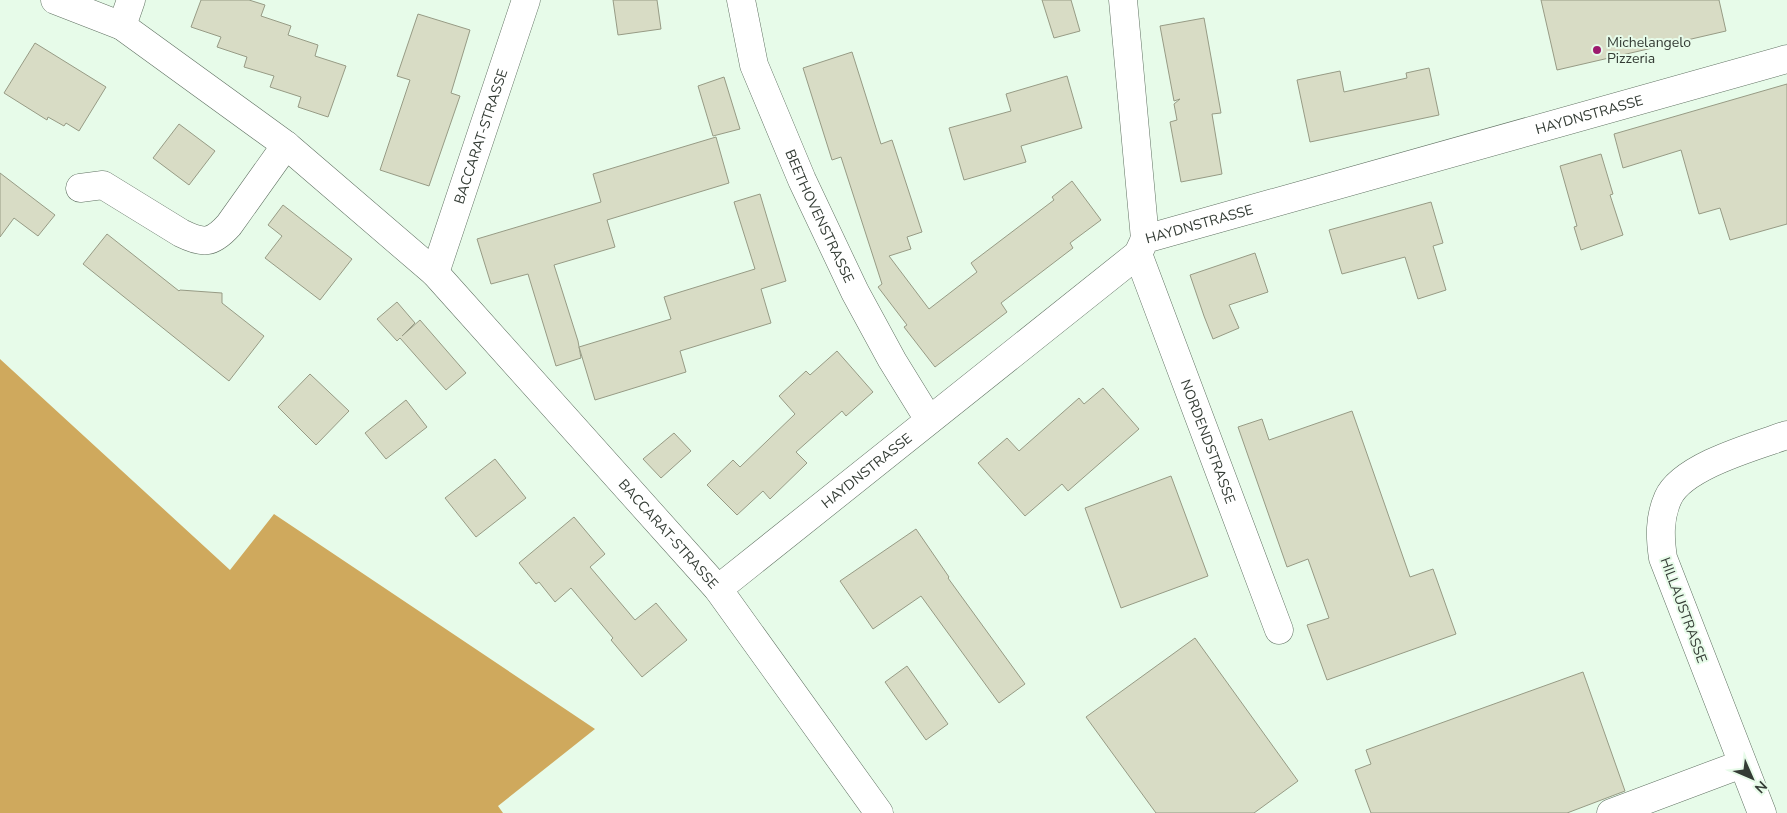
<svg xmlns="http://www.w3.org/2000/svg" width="1787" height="813" viewBox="0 0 1787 813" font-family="'Nunito Sans',sans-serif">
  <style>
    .forest { fill: #cfa95d }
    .building { fill: #d8dcc5; stroke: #979b85 }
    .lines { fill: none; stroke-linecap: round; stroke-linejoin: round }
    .minor-casing { stroke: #607162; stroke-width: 29 }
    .minor { stroke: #fff; stroke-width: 28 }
    .poi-dot { fill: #9c1a6e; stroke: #e7fbe9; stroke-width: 2 }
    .labels { text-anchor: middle; stroke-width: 4; stroke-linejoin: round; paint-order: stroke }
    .poi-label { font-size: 14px; fill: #343c35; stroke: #e7fbe9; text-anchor: start }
    .street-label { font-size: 14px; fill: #343c35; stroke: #e7fbe9 }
  </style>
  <rect width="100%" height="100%" fill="#e7fbe9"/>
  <!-- forest -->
  <polygon class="forest" points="0,359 230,570 274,514 595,729 498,806 503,813 0,813"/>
  <!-- building -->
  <g class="building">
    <polygon points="201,0 249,0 265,5 261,16 291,26 288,35 318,45 315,56 346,66 328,117 298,107 301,97 270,87 274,76 244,67 247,57 217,47 221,37 191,27"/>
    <polygon points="613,0 657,0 661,29 618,35"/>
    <polygon points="1042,0 1071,0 1080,31 1054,38"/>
    <polygon points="1541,0 1719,0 1726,31 1557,70"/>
    <polygon points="418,14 470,30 451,93 460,96 429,186 380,170 410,80 397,76"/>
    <polygon points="1204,18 1221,113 1212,114 1222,174 1181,182 1170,122 1177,120 1174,104 1180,99 1174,101 1160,26"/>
    <polygon points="35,43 106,87 79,131 66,123 64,126 48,117 47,120 4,93"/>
    <polygon points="852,52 881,144 892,140 922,232 907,237 911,249 889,256 929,309 977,272 971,263 1054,200 1052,197 1072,181 1101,220 1070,243 1073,248 1001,303 1007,312 935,367 904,327 907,325 878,287 882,284 841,157 832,160 803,68"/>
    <polygon points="1429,68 1439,115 1310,142 1297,80 1340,71 1344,92 1407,78 1406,73"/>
    <polygon points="1067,76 1082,128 1021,146 1026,162 964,180 949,128 1011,111 1006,94"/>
    <polygon points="724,77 740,129 713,136 698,86"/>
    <polygon points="1787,84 1787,224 1730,240 1720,208 1699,214 1681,150 1623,168 1614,134"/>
    <polygon points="179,124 215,151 189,185 153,158"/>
    <polygon points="716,137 729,183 607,220 615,247 554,265 578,341 581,358 556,366 528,274 491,284 477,239 601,202 593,174"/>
    <polygon points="1601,154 1613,194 1610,195 1623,235 1581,250 1574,227 1577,226 1560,166"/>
    <polygon points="0,173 55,215 38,236 14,218 0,237"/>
    <polygon points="760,194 786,281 761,289 771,323 680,351 686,372 595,400 579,347 671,319 664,297 755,269 734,202"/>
    <polygon points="1431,202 1443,243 1433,246 1446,290 1418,299 1405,257 1342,274 1329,230"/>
    <polygon points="283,205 352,259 320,300 265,258 282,236 268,225"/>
    <polygon points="107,234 179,291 180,290 222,293 222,303 264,336 229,381 83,264"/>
    <polygon points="1255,253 1268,292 1229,305 1239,328 1213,339 1204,316 1190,275"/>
    <polygon points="397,302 415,323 402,336 420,320 466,373 446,390 400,338 397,341 377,319"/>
    <polygon points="837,351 873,392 846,416 842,411 796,452 807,463 770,499 763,491 737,515 707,485 733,460 740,467 795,414 779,396 806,371 810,375"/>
    <polygon points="310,374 349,411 316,445 278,407"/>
    <polygon points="1103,388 1139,429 1068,491 1062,484 1025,516 978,463 1007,438 1019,451 1079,398 1084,404"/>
    <polygon points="406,400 427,427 386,459 365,433"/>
    <polygon points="1352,411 1410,577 1433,569 1456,634 1327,680 1307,625 1329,618 1308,559 1287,567 1238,427 1262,419 1269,440"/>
    <polygon points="674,433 691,451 661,478 643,459"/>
    <polygon points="495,459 526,498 476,537 445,498"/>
    <polygon points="1171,476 1208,576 1121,608 1085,508"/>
    <polygon points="574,517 605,554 590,567 635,620 656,603 687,640 642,677 611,640 613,638 571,588 555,602 539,582 536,584 519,563"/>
    <polygon points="916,529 949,577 948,578 1025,684 999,703 921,596 873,629 840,581"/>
    <polygon points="1195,638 1298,781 1254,813 1156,813 1086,717"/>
    <polygon points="907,666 948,724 926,740 885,682"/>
    <polygon points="1583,672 1625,791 1567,813 1371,813 1355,770 1371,764 1366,750"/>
  </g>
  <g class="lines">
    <!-- minor casing -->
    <g class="minor-casing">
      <g id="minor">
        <path id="s1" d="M55 0 122 26 286 145 435 273 718 589 879 813"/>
        <path id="s2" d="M741 0 754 65 802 180 855 292 892 360 929 420"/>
        <polyline points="1123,0 1145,239"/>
        <polyline points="122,26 131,0"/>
        <path d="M80 188 103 185 181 233C203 244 212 244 229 225L286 145"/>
        <path id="s3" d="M1138 254 1279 630"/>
        <path id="s4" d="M435 273 526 0"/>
        <path id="s5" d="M718 589 1138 254 1145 239 1787 59"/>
        <polyline points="1611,813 1742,764"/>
        <path d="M1762 813 1663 558C1660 538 1659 518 1668 498 1682 466 1756 446 1787 435"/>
      </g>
    </g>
    <!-- minor -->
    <use href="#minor" class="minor"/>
  </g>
  <!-- markers -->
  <circle class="poi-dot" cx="1597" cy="50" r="5"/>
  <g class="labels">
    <!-- poi labels -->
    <g class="poi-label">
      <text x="1607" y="47">Michelangelo<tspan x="1607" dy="16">Pizzeria</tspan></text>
    </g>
    <!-- street labels -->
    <g class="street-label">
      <text dy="5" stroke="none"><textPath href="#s5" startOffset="1015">HAYDNSTRASSE</textPath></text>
      <text dy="5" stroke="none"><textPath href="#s4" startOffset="144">BACCARAT-STRASSE</textPath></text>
      <text dy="5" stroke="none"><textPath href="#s2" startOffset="231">BEETHOVENSTRASSE</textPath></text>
      <text dy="5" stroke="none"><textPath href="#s5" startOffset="610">HAYDNSTRASSE</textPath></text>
      <text dy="5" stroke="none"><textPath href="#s3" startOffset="200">NORDENDSTRASSE</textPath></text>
      <text dy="5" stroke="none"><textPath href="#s5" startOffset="190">HAYDNSTRASSE</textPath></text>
      <text dy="5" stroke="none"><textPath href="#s1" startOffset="821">BACCARAT-STRASSE</textPath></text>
      <text transform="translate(1684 610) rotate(70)" y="5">HILLAUSTRASSE</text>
    </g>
  </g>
  <!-- north arrow -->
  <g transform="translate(1752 778) rotate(135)" stroke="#e7fbe9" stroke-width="4" paint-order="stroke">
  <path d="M0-4L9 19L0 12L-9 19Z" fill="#343c35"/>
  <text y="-8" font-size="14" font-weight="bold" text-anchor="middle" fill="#343c35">N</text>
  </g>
</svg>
